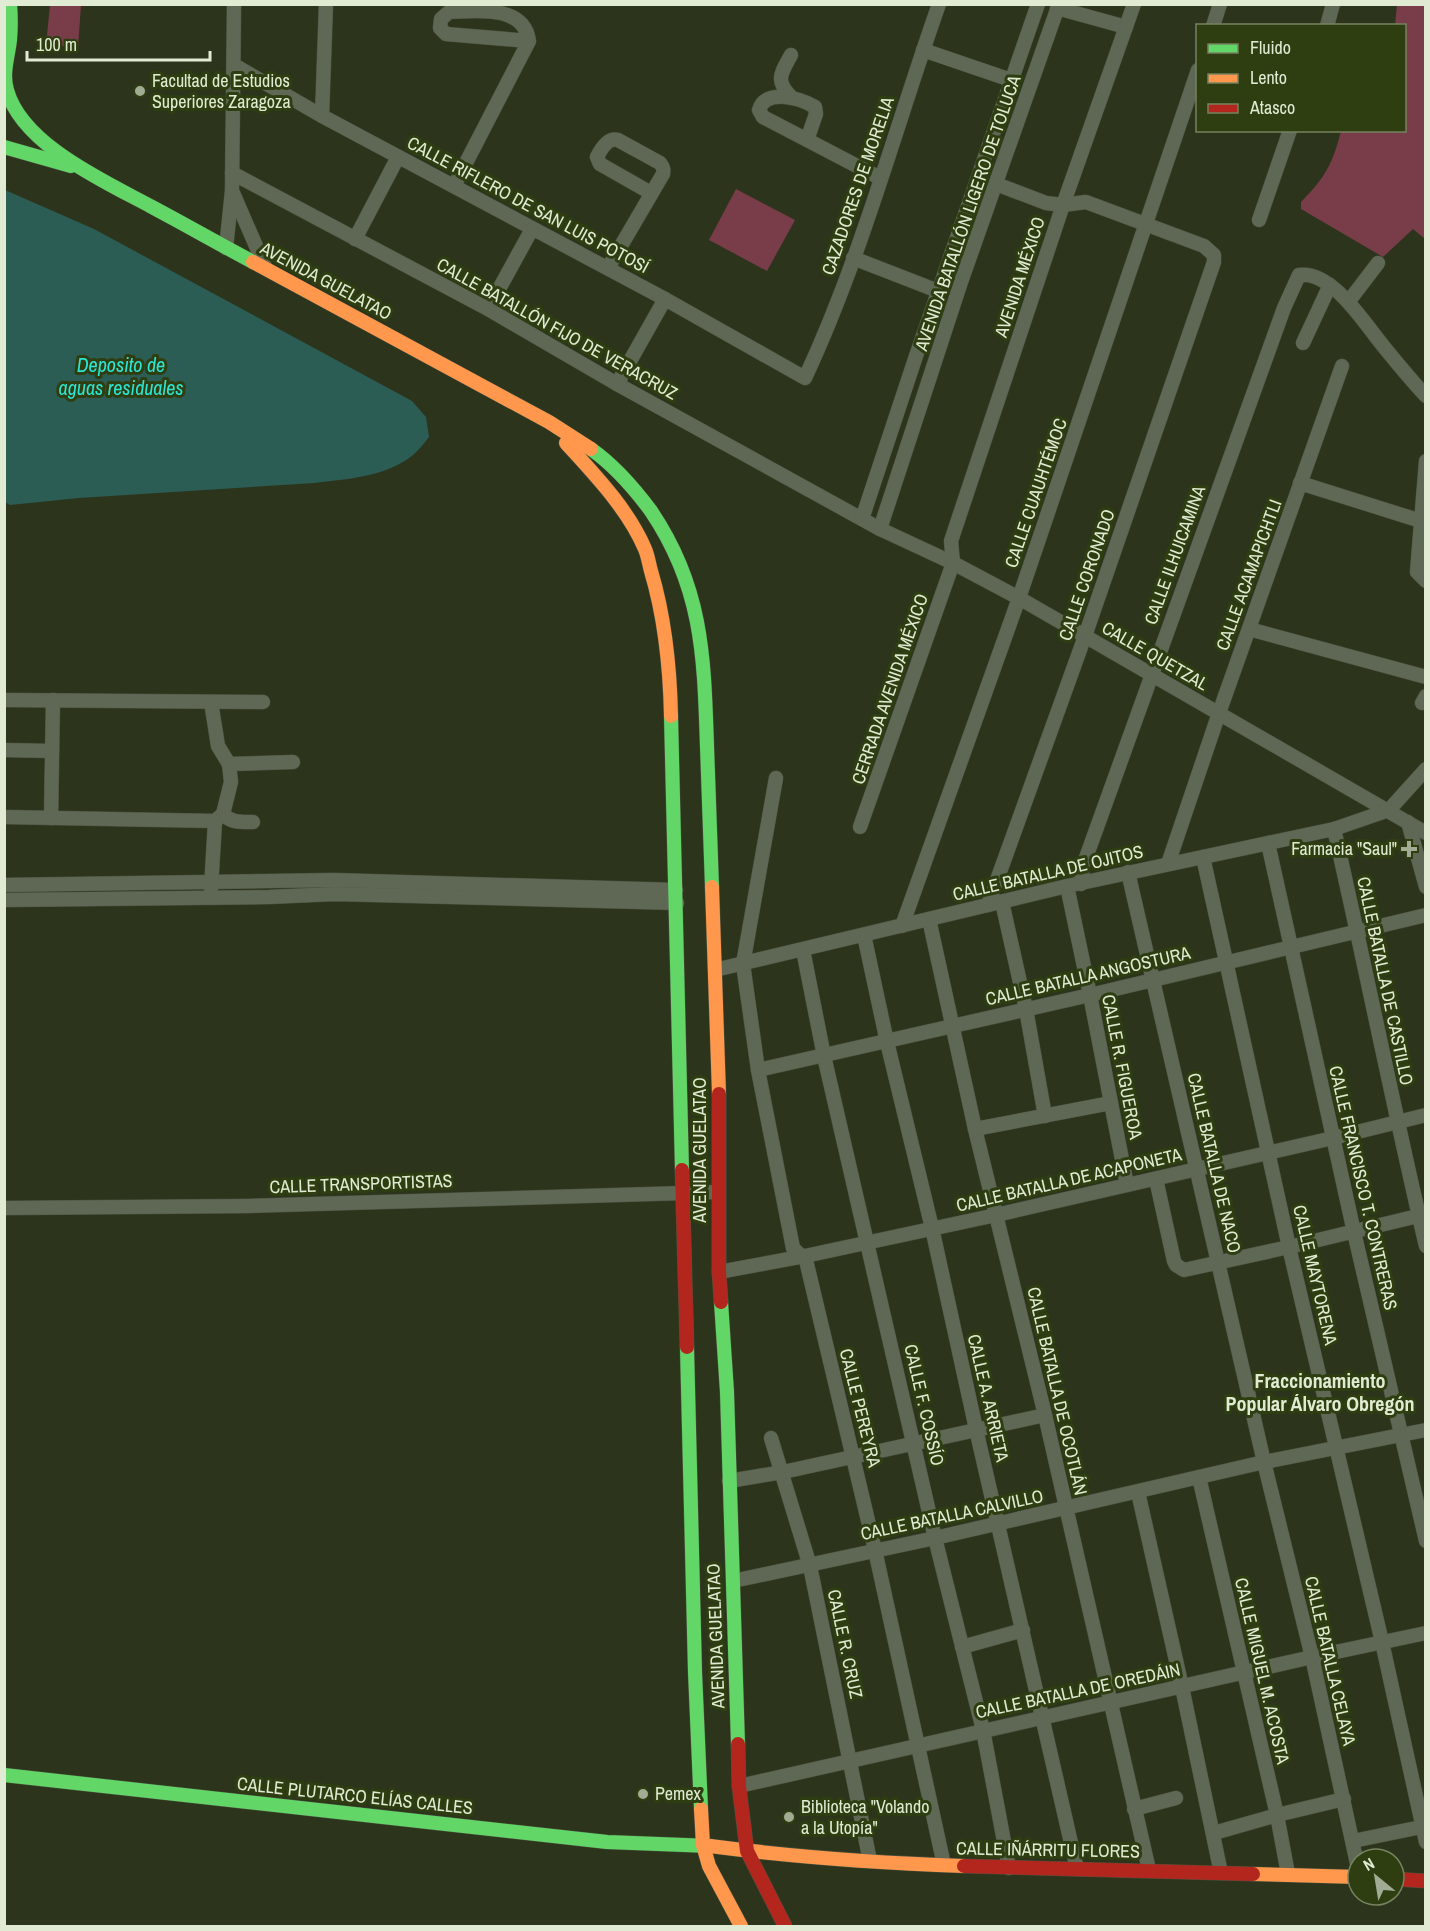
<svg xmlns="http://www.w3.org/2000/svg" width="1430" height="1931" viewBox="0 0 1430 1931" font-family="'Archivo Narrow',sans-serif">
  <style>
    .green { fill: #783d49 }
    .water { fill: #2b5d55 }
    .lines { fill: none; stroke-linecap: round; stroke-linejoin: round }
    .street-casing { stroke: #4a513e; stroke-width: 15 }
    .fast-casing { stroke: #4a513e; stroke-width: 15 }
    .slow-casing { stroke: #4a513e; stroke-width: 15 }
    .jam-casing { stroke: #4a513e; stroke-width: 15 }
    .street { stroke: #5f6755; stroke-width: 14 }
    .fast { stroke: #63d668; stroke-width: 14 }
    .slow { stroke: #ff974d; stroke-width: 14 }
    .jam { stroke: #b3261e; stroke-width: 14 }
    .poi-dot { fill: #a2ab93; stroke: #2f3e11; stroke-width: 2 }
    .labels { text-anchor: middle; stroke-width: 6; stroke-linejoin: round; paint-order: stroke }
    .poi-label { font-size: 18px; fill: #e1ebd3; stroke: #2f3e11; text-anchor: start }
    .street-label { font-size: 18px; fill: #e1ebd3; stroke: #2f3e11 }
    .water-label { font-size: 20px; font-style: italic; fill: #2ce5d5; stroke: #2f3e11 }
    .neighbourhood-label { font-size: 20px; font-weight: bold; fill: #e1ebd3; stroke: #2f3e11 }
  </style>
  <rect width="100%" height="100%" fill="#2c341c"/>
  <!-- green -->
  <g class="green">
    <polygon points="50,5 81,5 78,47 46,45"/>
    <path d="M1397 5H1425V239L1413 229 1383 257 1301 209V202C1325 178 1333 163 1341 131L1404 130V26L1395 25Z"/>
    <polygon points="736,189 795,220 767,271 709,240"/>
  </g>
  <!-- water -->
  <path class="water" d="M5 190 94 229 412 401 426 417 429 437C424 443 419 450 413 455 386 477 347 479 314 483L79 498 10 505 5 502Z"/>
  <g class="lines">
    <!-- street casing -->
    <g class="street-casing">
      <g id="street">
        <polyline points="1057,8 1126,27"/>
        <polyline points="1213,26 1220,4"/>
        <polyline points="1327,26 1333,4"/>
        <polyline points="923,50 1011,80"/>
        <path d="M791 55C780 75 775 81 792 98"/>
        <path d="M234 65 322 116 665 299 805 378C861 258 895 129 939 4"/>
        <polyline points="322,116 326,4"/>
        <path d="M807 140 816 114 815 107C800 98 765 88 759 110L763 117 880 178"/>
        <polyline points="232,173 488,309 617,384 880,529 953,563 1019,598 1426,833"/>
        <path d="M454 186 529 41C524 4 475 11 449 12L441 19 440 28 446 34 529 41"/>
        <polyline points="233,193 266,269"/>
        <polyline points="1259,220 1290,130"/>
        <polyline points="355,239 398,157"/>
        <polyline points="226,248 232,191 234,4"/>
        <polyline points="853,258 938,291"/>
        <path d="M608 268 663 174C664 169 663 167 660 163L618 140C608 137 601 149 597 157L600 164 651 193"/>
        <polyline points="1349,301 1378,263"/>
        <polyline points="488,309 532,229"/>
        <polyline points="1303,343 1330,285"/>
        <polyline points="617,384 665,299"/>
        <polyline points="1426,461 1417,572 1426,581"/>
        <polyline points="1300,483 1421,521"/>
        <polyline points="862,519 916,356 1038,4"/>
        <polyline points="880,529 961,282 1059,4"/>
        <polyline points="1249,629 1426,677"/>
        <polyline points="4,700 263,702"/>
        <polyline points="211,702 218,746 229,764 293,762"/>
        <polyline points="1422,703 1426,696"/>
        <polyline points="4,750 52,751"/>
        <polyline points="776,778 743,964 758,1070 793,1248 800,1255 805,1256 875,1550 944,1865"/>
        <polyline points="223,814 231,782 229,764"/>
        <path d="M4 817 215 821 223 814C231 823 241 822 253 822"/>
        <polyline points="51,818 53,700"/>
        <polyline points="1408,822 1426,887"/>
        <polyline points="860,827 953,563 951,541 1063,205 1134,4"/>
        <path d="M1334 829C1366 968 1393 1107 1426 1246"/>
        <polyline points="1268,843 1354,1232 1426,1541"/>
        <polyline points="1203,857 1289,1247 1382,1642 1426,1842"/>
        <polyline points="1168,864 1219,713 1342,366"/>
        <polyline points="1128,872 1264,1462 1312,1657 1358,1868"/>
        <path d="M1081 884 1083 866 1284 308 1299 275C1332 270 1365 324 1384 347 1397 363 1411 380 1426 396"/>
        <polyline points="4,885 334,880 676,890"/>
        <polyline points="1067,886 1090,995 1127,1185"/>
        <polyline points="211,889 215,821"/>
        <polyline points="4,900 269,897 335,894 677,903"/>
        <polyline points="1002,902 1026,1009 1045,1116"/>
        <polyline points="988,905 1085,636 1214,262 1214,255 1204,246 1086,202 1063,205 1046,203 996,184"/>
        <polyline points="929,919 975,1129 1045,1415 1149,1870"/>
        <polyline points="902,926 1019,598 1198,70"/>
        <polyline points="864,935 887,1042 932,1228 976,1429 1077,1869"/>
        <polyline points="803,950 824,1056 935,1538 983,1730 1009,1868"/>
        <polyline points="715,970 1067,886 1334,829 1389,810 1426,769"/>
        <polyline points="758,1070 1090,995 1426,915"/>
        <polyline points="975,1129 1111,1103"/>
        <polyline points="1156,1179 1174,1261 1176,1265 1184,1270 1289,1247 1426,1214"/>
        <polyline points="4,1208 248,1206 718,1192"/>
        <polyline points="719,1272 805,1256 996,1215 1333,1138 1426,1115"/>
        <polyline points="771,1438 810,1566 870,1861"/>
        <polyline points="1199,1477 1277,1815 1288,1874"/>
        <polyline points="729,1481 783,1472 1045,1415"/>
        <polyline points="1138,1492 1182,1687 1221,1873"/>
        <polyline points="733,1581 935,1538 1264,1462 1426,1430"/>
        <polyline points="962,1647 1023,1630"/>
        <polyline points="739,1786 1312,1657 1426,1633"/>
        <polyline points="1134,1809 1176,1798"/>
        <polyline points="1214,1833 1277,1815 1344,1799"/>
        <polyline points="1353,1841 1426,1826"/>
      </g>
    </g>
    <!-- fast casing -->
    <g class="fast-casing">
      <g id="fast">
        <path d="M10 4C11 16 11 28 10 40 8 57 2 74 7 90 22 145 106 182 152 207 186 225 219 244 253 262"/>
        <polyline points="4,147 71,166"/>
        <path d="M591 449C615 466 634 488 651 511 703 588 704 657 707 746 709 793 710 840 712 887"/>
        <polyline points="671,716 682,1170"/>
        <polyline points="721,1302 727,1392 738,1744"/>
        <polyline points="687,1347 695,1672 701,1809"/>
        <polyline points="4,1775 607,1842 710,1846"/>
      </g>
    </g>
    <!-- slow casing -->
    <g class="slow-casing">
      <g id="slow">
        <polyline points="253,262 549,422 591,449"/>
        <path d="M566 443C595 475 628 509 645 549 648 556 649 564 651 571 665 618 670 667 671 716"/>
        <polyline points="712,887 719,1094"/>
        <polyline points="701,1809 703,1845 709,1866 741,1926"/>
        <path d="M710 1846C794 1857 879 1863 964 1866"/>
        <polyline points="1253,1874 1358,1877"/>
      </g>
    </g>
    <!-- jam casing -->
    <g class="jam-casing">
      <g id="jam">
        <polyline points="719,1094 719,1272 721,1302"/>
        <polyline points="682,1170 687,1347"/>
        <polyline points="738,1744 739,1786 747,1851 785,1926"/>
        <polyline points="964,1866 1253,1874"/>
        <polyline points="1394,1879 1426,1881"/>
      </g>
    </g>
    <!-- street -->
    <use href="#street" class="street"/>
    <!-- fast -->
    <use href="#fast" class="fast"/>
    <!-- slow -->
    <use href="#slow" class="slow"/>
    <!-- jam -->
    <use href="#jam" class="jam"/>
  </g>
  <!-- markers -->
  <g class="poi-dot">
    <circle cx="140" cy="91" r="6"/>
    <path d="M1406 840h6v6h6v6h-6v6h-6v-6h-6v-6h6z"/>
    <circle cx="643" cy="1794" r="6"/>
    <circle cx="789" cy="1817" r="6"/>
  </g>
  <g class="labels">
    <!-- poi labels -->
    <g class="poi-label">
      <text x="152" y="87">Facultad de Estudios<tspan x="152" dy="21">Superiores Zaragoza</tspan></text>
      <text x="1397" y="855" text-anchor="end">Farmacia "Saul"</text>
      <text x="655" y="1800">Pemex</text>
      <text x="801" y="1813">Biblioteca "Volando<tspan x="801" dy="21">a la Utopía"</tspan></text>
    </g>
    <!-- street labels -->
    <g class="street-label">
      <text transform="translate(858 186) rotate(-71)" y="6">CAZADORES DE MORELIA</text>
      <text transform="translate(528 205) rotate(28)" y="6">CALLE RIFLERO DE SAN LUIS POTOSÍ</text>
      <text transform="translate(968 213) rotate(-71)" y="6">AVENIDA BATALLÓN LIGERO DE TOLUCA</text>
      <text transform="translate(1020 277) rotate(-72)" y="6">AVENIDA MÉXICO</text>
      <text transform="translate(326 281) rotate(28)" y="6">AVENIDA GUELATAO</text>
      <text transform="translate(557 329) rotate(29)" y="6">CALLE BATALLÓN FIJO DE VERACRUZ</text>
      <text transform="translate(1036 493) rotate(-71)" y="6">CALLE CUAUHTÉMOC</text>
      <text transform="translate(1175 555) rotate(-70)" y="6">CALLE ILHUICAMINA</text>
      <text transform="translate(1087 575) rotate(-71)" y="6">CALLE CORONADO</text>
      <text transform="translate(1249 575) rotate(-70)" y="6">CALLE ACAMAPICHTLI</text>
      <text transform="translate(1155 656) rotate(30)" y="6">CALLE QUETZAL</text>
      <text transform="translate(890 689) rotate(-71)" y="6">CERRADA AVENIDA MÉXICO</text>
      <text transform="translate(1048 873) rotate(-13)" y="6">CALLE BATALLA DE OJITOS</text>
      <text transform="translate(1088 976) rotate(-13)" y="6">CALLE BATALLA ANGOSTURA</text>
      <text transform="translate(1385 981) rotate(78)" y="6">CALLE BATALLA DE CASTILLO</text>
      <text transform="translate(1122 1067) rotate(79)" y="6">CALLE R. FIGUEROA</text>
      <text transform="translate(700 1150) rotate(-90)" y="6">AVENIDA GUELATAO</text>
      <text transform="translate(1214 1163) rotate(77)" y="6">CALLE BATALLA DE NACO</text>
      <text transform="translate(1069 1180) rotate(-13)" y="6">CALLE BATALLA DE ACAPONETA</text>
      <text transform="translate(361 1184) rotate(-2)" y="6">CALLE TRANSPORTISTAS</text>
      <text transform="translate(1363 1188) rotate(77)" y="6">CALLE FRANCISCO T. CONTRERAS</text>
      <text transform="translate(1315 1275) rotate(77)" y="6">CALLE MAYTORENA</text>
      <text transform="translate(1057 1391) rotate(77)" y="6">CALLE BATALLA DE OCOTLÁN</text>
      <text transform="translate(988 1398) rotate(77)" y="6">CALLE A. ARRIETA</text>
      <text transform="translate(924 1405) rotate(77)" y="6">CALLE F. COSSÍO</text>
      <text transform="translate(860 1408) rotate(76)" y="6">CALLE PEREYRA</text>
      <text transform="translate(952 1515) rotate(-12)" y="6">CALLE BATALLA CALVILLO</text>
      <text transform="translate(716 1636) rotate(-92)" y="6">AVENIDA GUELATAO</text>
      <text transform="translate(845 1644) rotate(78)" y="6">CALLE R. CRUZ</text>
      <text transform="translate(1330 1661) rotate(77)" y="6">CALLE BATALLA CELAYA</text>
      <text transform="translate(1262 1671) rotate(77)" y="6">CALLE MIGUEL M. ACOSTA</text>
      <text transform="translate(1078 1691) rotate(-12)" y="6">CALLE BATALLA DE OREDÁIN</text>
      <text transform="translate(355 1796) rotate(6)" y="6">CALLE PLUTARCO ELÍAS CALLES</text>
      <text transform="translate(1048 1850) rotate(1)" y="6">CALLE IÑÁRRITU FLORES</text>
    </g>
    <!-- water labels -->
    <g class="water-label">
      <text x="121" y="372">Deposito de<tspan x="121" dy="23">aguas residuales</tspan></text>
    </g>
    <!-- neighbourhood labels -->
    <g class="neighbourhood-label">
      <text x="1320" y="1388">Fraccionamiento<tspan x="1320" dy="23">Popular Álvaro Obregón</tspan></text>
    </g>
  </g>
  <!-- border -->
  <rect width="1430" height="1931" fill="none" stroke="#e1ebd3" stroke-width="12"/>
  <!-- legend -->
  <rect x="1196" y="24" width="210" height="108" fill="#2f3e11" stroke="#76835f" stroke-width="1.5"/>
  <rect x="1208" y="44" width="30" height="9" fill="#63d668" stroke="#76835f" stroke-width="1.5"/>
  <text x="1250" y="54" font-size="18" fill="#e1ebd3">Fluido</text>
  <rect x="1208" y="74" width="30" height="9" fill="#ff974d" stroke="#76835f" stroke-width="1.5"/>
  <text x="1250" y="84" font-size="18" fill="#e1ebd3">Lento</text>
  <rect x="1208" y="104" width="30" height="9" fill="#b3261e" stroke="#76835f" stroke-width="1.5"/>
  <text x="1250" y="114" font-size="18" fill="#e1ebd3">Atasco</text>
  <!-- north arrow -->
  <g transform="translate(1376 1877) rotate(330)"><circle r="28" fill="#2f3e11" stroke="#76835f" stroke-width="1.5"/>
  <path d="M0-4.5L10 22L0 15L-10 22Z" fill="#a2ab93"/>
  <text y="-9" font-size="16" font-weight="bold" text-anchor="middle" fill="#e1ebd3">N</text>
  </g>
  <!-- scale -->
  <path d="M27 51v9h183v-9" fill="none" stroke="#e1ebd3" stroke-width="3"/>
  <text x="36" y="51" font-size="18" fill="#e1ebd3" stroke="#2f3e11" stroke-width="4.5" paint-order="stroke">100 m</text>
</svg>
